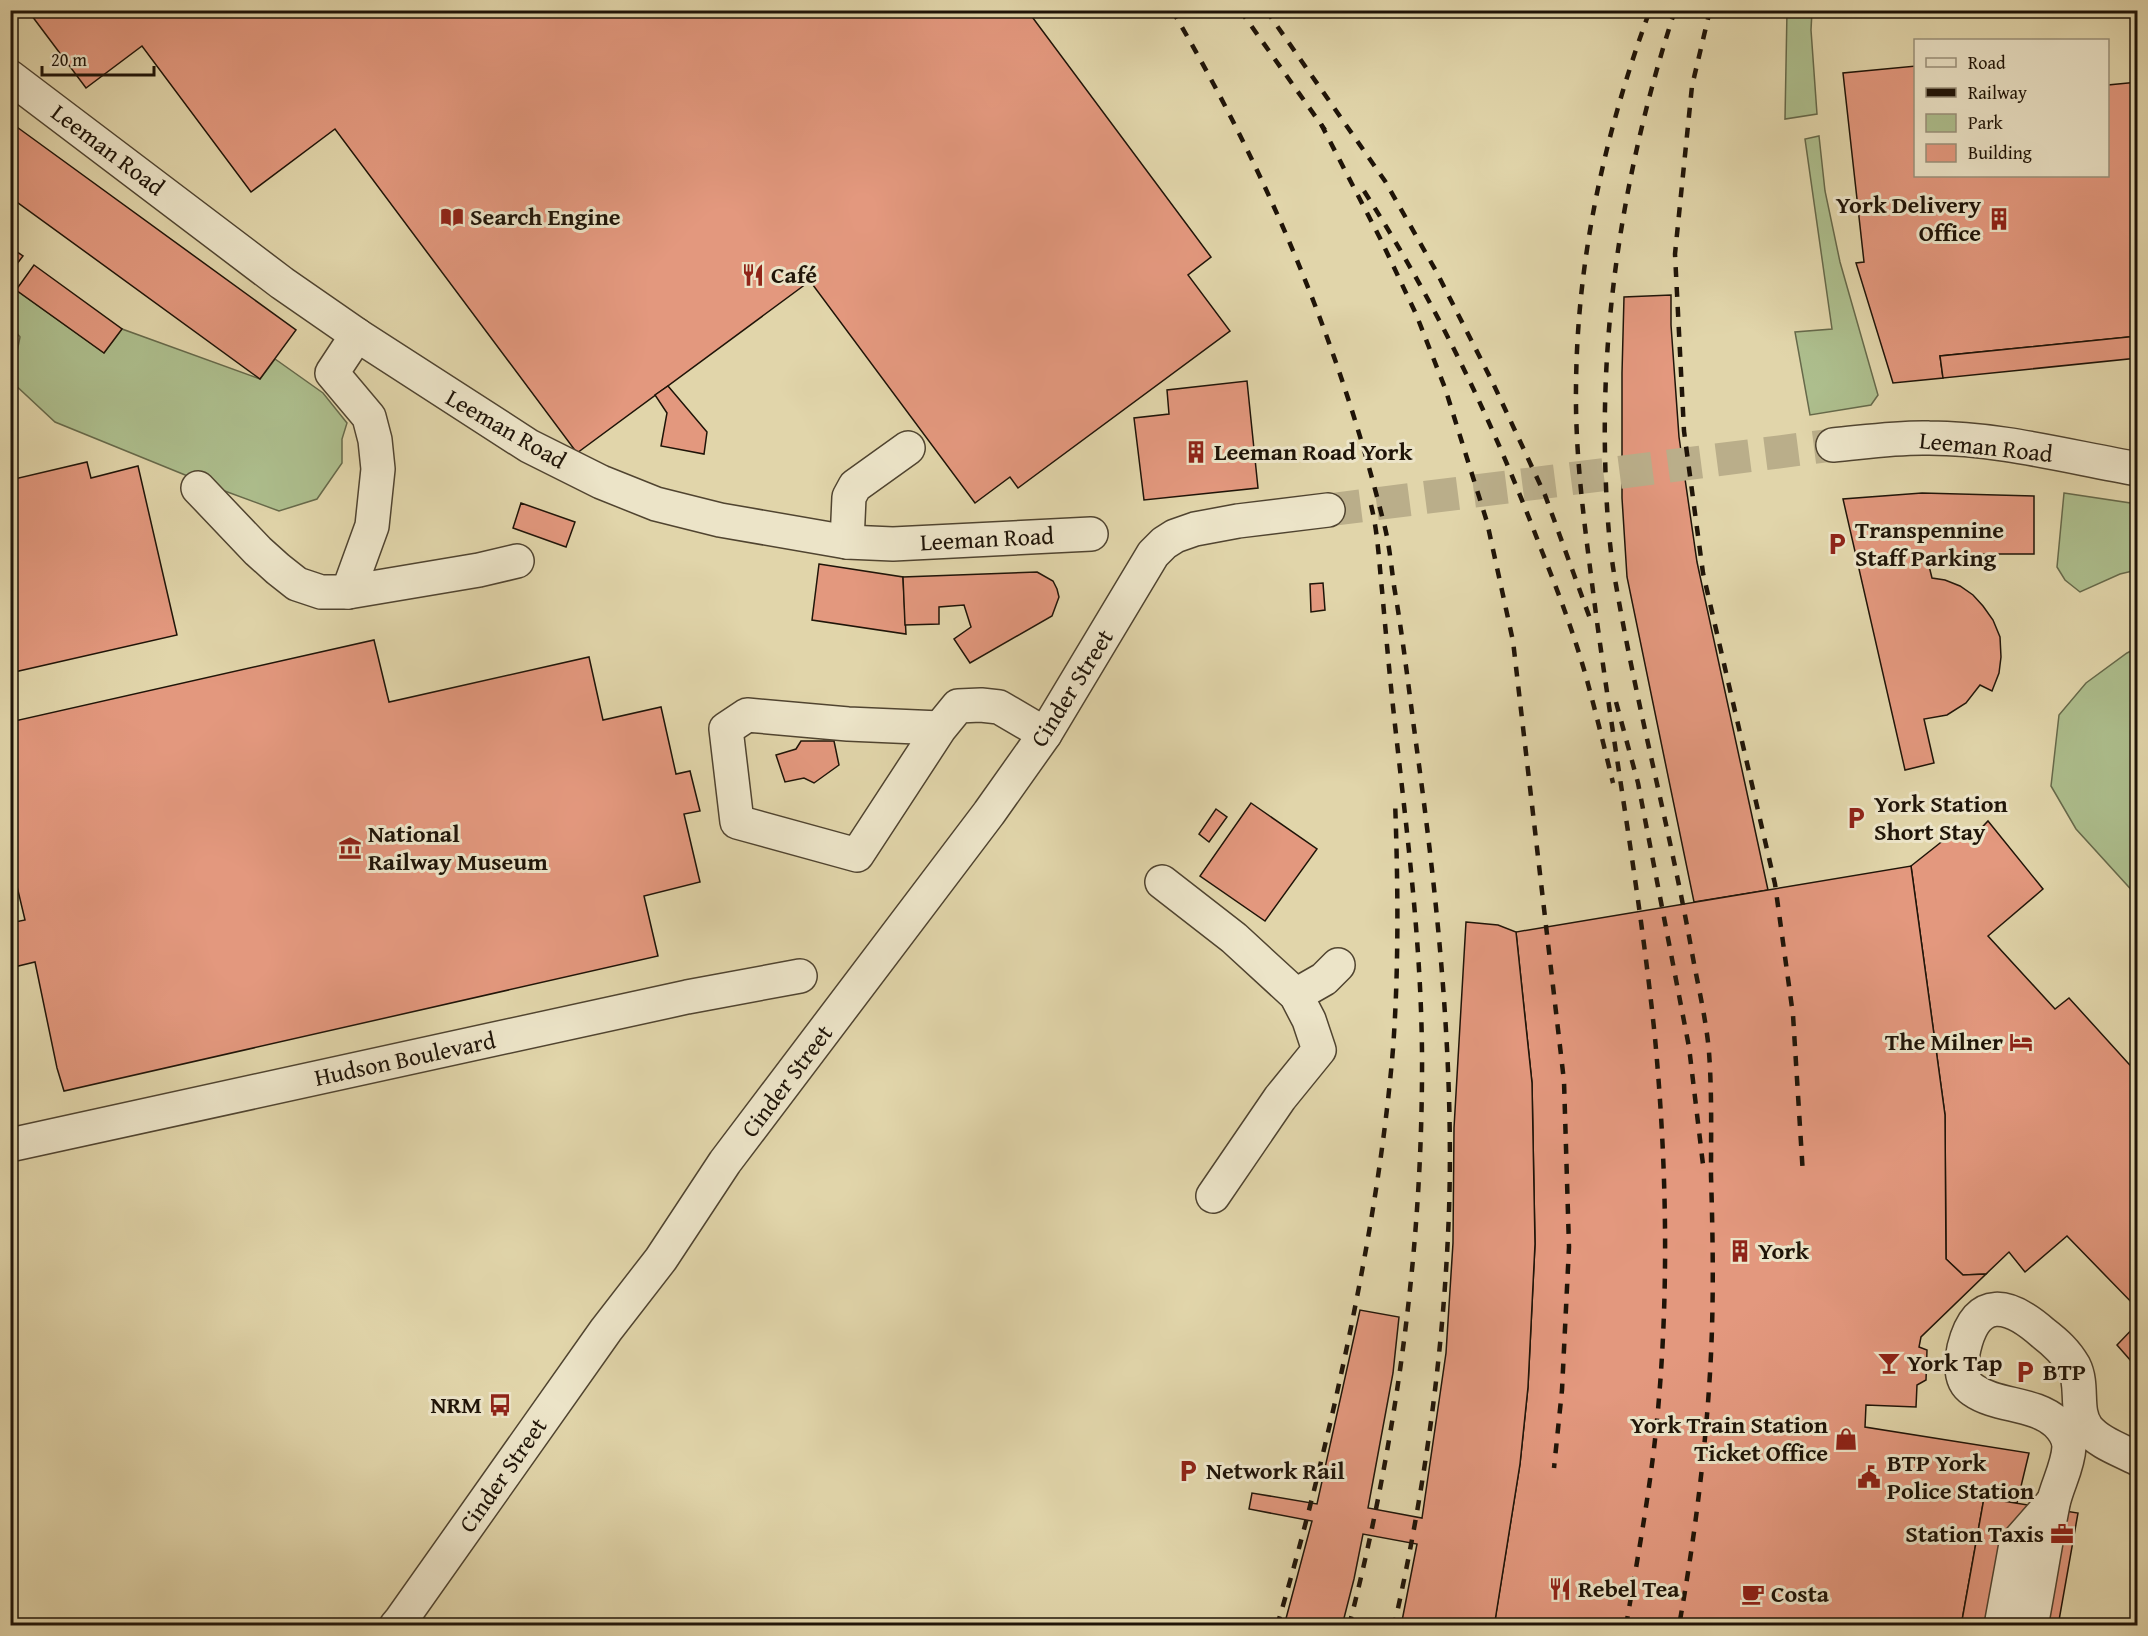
<svg xmlns="http://www.w3.org/2000/svg" width="2148" height="1636" viewBox="0 0 2148 1636" font-family="'Gentium Book Plus',serif">
  <style>
    .green { fill: #adbe8d; stroke: #66694a; stroke-width: 1.5 }
    .building { fill: #e3987e; stroke: #1f1408; stroke-width: 1.5 }
    .lines { fill: none; stroke-linecap: round; stroke-linejoin: round }
    .minor-tunnel { stroke: #baae8a; stroke-width: 33; stroke-dasharray: 33 16; stroke-linecap: butt }
    .minor-casing { stroke: #504430; stroke-width: 36 }
    .minor { stroke: #ece4c8; stroke-width: 33 }
    .rail { stroke: #1f1408; stroke-width: 4.5; stroke-dasharray: 10 10; stroke-linecap: butt }
    .labels { text-anchor: middle; stroke-width: 6; stroke-linejoin: round; paint-order: stroke }
    .street-label { font-size: 24px; fill: #1f1408; stroke: #ece4c8 }
    .poi-label { font-size: 24px; font-weight: bold; fill: #1f1408; stroke: #ece4c8; text-anchor: start }
  </style>
  <rect width="100%" height="100%" fill="#e1d5aa"/>
  <filter id="stains"><feTurbulence type="fractalNoise" baseFrequency=".00333" numOctaves="4"/><feColorMatrix values="0 0 0 0 .2 0 0 0 0 .09 0 0 0 0 .02 0 0 0 .5 -.17"/></filter>
  <radialGradient id="worn" r=".72"><stop offset=".6" stop-color="#630" stop-opacity="0"/><stop offset="1" stop-color="#630" stop-opacity=".3"/></radialGradient>
  <!-- green -->
  <g class="green">
    <polygon points="1787,11 1812,11 1811,30 1817,114 1785,119"/>
    <polygon points="1819,136 1825,191 1840,262 1878,395 1871,405 1810,415 1795,332 1832,329 1805,139"/>
    <polygon points="11,288 16,290 104,353 122,329 260,379 275,359 323,393 347,423 342,439 342,463 317,499 279,511 222,490 55,422 11,381 20,337 11,326"/>
    <polygon points="2064,493 2137,504 2137,570 2120,574 2080,592 2065,580 2057,567"/>
    <polygon points="2137,648 2137,896 2076,829 2051,786 2059,715 2086,683 2127,653"/>
  </g>
  <!-- building -->
  <g class="building">
    <polygon points="31,10 1027,10 1211,257 1188,275 1230,331 1018,488 1010,477 975,503 810,281 577,453 335,129 251,192 142,46 86,88 29,12"/>
    <polygon points="1916,66 1916,176 2108,176 2108,85 2138,82 2138,336 1940,356 1943,378 1893,383 1856,263 1864,262 1843,73"/>
    <polygon points="10,122 296,330 260,379 10,197"/>
    <polygon points="10,247 23,256 10,273"/>
    <polygon points="34,265 122,329 104,353 16,290"/>
    <polygon points="1671,295 1671,325 1679,437 1697,562 1768,890 1694,902 1627,577 1622,498 1622,373 1624,297"/>
    <polygon points="2138,336 2138,358 1943,378 1940,356"/>
    <polygon points="1247,381 1258,488 1144,500 1134,418 1169,414 1167,390"/>
    <polygon points="668,386 707,432 704,454 661,446 667,413 655,395"/>
    <polygon points="87,462 91,478 138,466 177,635 10,673 10,480"/>
    <polygon points="1922,493 2034,496 2034,554 1926,554 1932,578 1945,580 1960,586 1973,595 1983,606 1993,620 2000,637 2001,657 1999,673 1992,691 1980,685 1966,703 1947,715 1924,719 1934,763 1905,770 1843,499"/>
    <polygon points="521,503 575,522 566,547 513,528"/>
    <polygon points="819,564 903,577 906,634 812,620"/>
    <polygon points="1037,572 1053,581 1057,589 1059,597 1052,616 970,663 954,639 971,627 964,605 939,607 939,624 905,625 903,577"/>
    <polygon points="1323,583 1325,610 1311,612 1310,584"/>
    <polygon points="374,640 389,702 589,657 603,720 661,707 676,774 690,771 700,811 684,814 700,882 644,896 658,956 64,1091 57,1068 35,962 10,968 10,923 25,920 10,857 10,722"/>
    <polygon points="801,741 834,741 839,765 814,783 804,778 785,782 776,755 796,749"/>
    <polygon points="1251,803 1317,849 1265,921 1200,876"/>
    <polygon points="1216,809 1227,817 1209,842 1199,834"/>
    <polygon points="1988,821 2043,889 1988,936 2055,1009 2069,998 2138,1074 2138,1309 2067,1236 2025,1272 2009,1252 1986,1274 1963,1275 1946,1259 1945,1115 1911,866 1959,828 1969,841"/>
    <polygon points="1911,866 1945,1115 1946,1259 1963,1275 1986,1274 1921,1337 1919,1347 1927,1350 1926,1380 1917,1385 1916,1407 1866,1405 1865,1427 2029,1453 2017,1503 1984,1498 1961,1626 1494,1626 1520,1464 1528,1387 1535,1244 1532,1083 1516,932"/>
    <polygon points="1466,922 1498,925 1516,932 1532,1083 1535,1244 1528,1387 1520,1464 1495,1621 1494,1626 1401,1626 1417,1544 1363,1534 1354,1579 1342,1626 1284,1626 1312,1521 1249,1509 1252,1493 1317,1504 1360,1310 1399,1317 1393,1373 1368,1508 1422,1518 1446,1353 1453,1243 1454,1128"/>
    <polygon points="2138,1323 2138,1369 2117,1345"/>
    <polygon points="1984,1498 2078,1513 2058,1626 1961,1626"/>
  </g>
  <g class="lines">
    <!-- minor-tunnel -->
    <polyline class="minor-tunnel" points="1328,510 1833,445"/>
    <!-- minor casing -->
    <g class="minor-casing">
      <g id="minor">
        <polyline points="10,77 282,283 357,335 529,446 601,482 656,504 720,520 847,542 893,544 1091,534"/>
        <path d="M1833 445C1865 442 1897 437 1929 438 1999 438 2069 457 2138 469"/>
        <polyline points="198,488 258,551 278,569 297,584 321,592 348,592 479,570 517,561"/>
        <polyline points="847,542 849,497 855,486 908,448"/>
        <polyline points="348,592 372,526 378,469 375,440 369,417 332,373 357,335"/>
        <polyline points="940,728 848,724 747,715 726,729 737,822 857,855 940,728 958,706 981,705 999,707 1045,734"/>
        <polyline points="1162,882 1234,938 1296,995 1309,1020 1319,1050 1280,1098 1213,1196"/>
        <polyline points="1296,995 1324,979 1338,965"/>
        <polyline points="10,1145 687,997 800,976"/>
        <polyline points="396,1626 401,1620 606,1330 661,1259 725,1162 989,813 1045,734 1153,554 1164,543 1175,536 1195,529 1238,521 1328,510"/>
        <polyline points="2001,1626 2016,1544 2053,1502"/>
        <path d="M2031 1626C2039 1585 2045 1544 2053 1504 2057 1485 2068 1467 2069 1447 2069 1438 2063 1429 2057 1423 2034 1402 1997 1407 1973 1390 1959 1381 1961 1362 1964 1348 1977 1295 2009 1303 2043 1333 2056 1343 2066 1352 2074 1366 2084 1386 2074 1410 2087 1428 2099 1443 2121 1450 2138 1459"/>
      </g>
    </g>
    <!-- minor -->
    <use href="#minor" class="minor"/>
    <!-- rail -->
    <g class="rail">
      <path d="M1172 10C1266 170 1338 340 1383 520 1389 541 1391 564 1394 586 1403 638 1409 691 1416 743 1437 895 1454 1057 1449 1211 1444 1350 1425 1490 1394 1626"/>
      <polyline points="1240,10 1325,130"/>
      <polyline points="1266,10 1385,181 1436,271 1492,381 1545,495 1592,624"/>
      <path d="M1675 10C1628 154 1602 303 1605 454 1606 498 1608 542 1616 585 1637 707 1669 826 1691 947 1697 982 1706 1017 1709 1052 1712 1093 1711 1135 1711 1176 1713 1241 1714 1307 1710 1373 1705 1457 1694 1542 1679 1626"/>
      <polyline points="1710,10 1692,86 1675,254 1684,431 1703,573 1775,884 1793,1015 1803,1175"/>
      <polyline points="1321,124 1381,240 1416,314 1445,388 1487,522 1513,641 1564,1081 1569,1247 1562,1390 1554,1468"/>
      <path d="M1364 191C1436 303 1494 424 1541 549 1557 589 1573 631 1585 673 1595 709 1604 746 1613 783"/>
      <polyline points="1616,702 1638,783 1689,1047 1704,1173"/>
      <path d="M1277 1626C1299 1552 1318 1477 1335 1402 1361 1285 1383 1168 1393 1049 1399 966 1398 883 1395 800"/>
      <path d="M1349 1626C1395 1447 1421 1260 1422 1076 1423 958 1408 842 1395 725 1390 680 1386 635 1382 590 1379 562 1378 533 1371 505"/>
      <path d="M1626 1626C1639 1550 1653 1475 1659 1398 1669 1278 1666 1157 1655 1038 1640 891 1613 745 1594 599 1585 528 1575 458 1576 387 1577 257 1605 132 1650 10"/>
    </g>
  </g>
  <!-- icons -->
  <defs>
    <g id="library-bare" transform="scale(1.8)"><path d="M-6-4Q-3-5.5-.7-3.5V5Q-3 3-6 4ZM6-4Q3-5.5 .7-3.5V5Q3 3 6 4Z" fill="#8f2418" stroke="#ece4c8" stroke-width="2.5" paint-order="stroke"/></g>
    <g id="building-bare" transform="scale(1.8)"><path d="M-4-6H4V6H1V3H-1V6H-4ZM-2.5-4.3h1.7v1.8h-1.7ZM.8-4.3h1.7v1.8H.8ZM-2.5-1h1.7V.8h-1.7ZM.8-1h1.7V.8H.8Z" fill="#8f2418" stroke="#ece4c8" stroke-width="2.5" paint-order="stroke"/></g>
    <g id="restaurant-bare" transform="scale(1.8)"><path d="M-5-6h1v4h1v-4h1v4h1v-4h1v5L-1.5 .5V6h-2V.5L-5-1ZM5-6V6H3V1.5H1.5Q1.5-4 5-6Z" fill="#8f2418" stroke="#ece4c8" stroke-width="2.5" paint-order="stroke"/></g>
    <g id="parking-bare" transform="scale(1.8)"><path d="M-3.5-5.5H1a3.5 3.5 0 0 1 0 7H-1V5.5H-3.5ZM-1-3.4V-.6H.8a1.4 1.4 0 0 0 0-2.8Z" fill="#8f2418" stroke="#ece4c8" stroke-width="2.5" paint-order="stroke"/></g>
    <g id="museum-bare" transform="scale(1.8)"><path d="M0-6L6-3V-2H-6V-3ZM-5-1h2V3h-2ZM-1-1h2V3h-2ZM3-1h2V3H3ZM-6 4H6V6H-6Z" fill="#8f2418" stroke="#ece4c8" stroke-width="2.5" paint-order="stroke"/></g>
    <g id="hotel-bare" transform="scale(1.8)"><path d="M-6-4.5h1.5V1H6V5H4.5V3h-9V5H-6ZM-4 0a1.8 1.8 0 1 1 3.6 0ZM.5 0V-2.5h3Q6-2.5 6 0Z" fill="#8f2418" stroke="#ece4c8" stroke-width="2.5" paint-order="stroke"/></g>
    <g id="bar-bare" transform="scale(1.8)"><path d="M-6-5H6L.8 .8V4.5H3.5V6h-7V4.5H-.8V.8Z" fill="#8f2418" stroke="#ece4c8" stroke-width="2.5" paint-order="stroke"/></g>
    <g id="bus-bare" transform="scale(1.8)"><path d="M-5-6H5V4H4V6H2V4H-2V6H-4V4H-5ZM-3.5-4V0h7V-4ZM-3.5 1.2v1.5H-2V1.2ZM2 1.2v1.5H3.5V1.2Z" fill="#8f2418" stroke="#ece4c8" stroke-width="2.5" paint-order="stroke"/></g>
    <g id="shop-bare" transform="scale(1.8)"><path d="M-5-2.5h2.3a2.7 3.5 0 0 1 5.4 0H5L5.5 6h-11ZM-1.5-2.5h3a1.5 2.3 0 0 0-3 0Z" fill="#8f2418" stroke="#ece4c8" stroke-width="2.5" paint-order="stroke"/></g>
    <g id="civic-bare" transform="scale(1.8)"><path d="M-.6-6.5H3V-4.5H.6V-3L4-1V1h2V6H-6V1h2V-1L-.6-3ZM-1.2 2.5V6h2.4V2.5Z" fill="#8f2418" stroke="#ece4c8" stroke-width="2.5" paint-order="stroke"/></g>
    <g id="office-bare" transform="scale(1.8)"><path d="M-6-3h4V-5.5h4V-3h4V5H-6ZM-1-4.5V-3h2v-1.5ZM-6 0V1H6V0Z" fill="#8f2418" stroke="#ece4c8" stroke-width="2.5" paint-order="stroke"/></g>
    <g id="cafe-bare" transform="scale(1.8)"><path d="M-5.5-4.5H6V0H3Q3 3.5 0 3.5H-2.5Q-5.5 3.5-5.5 0ZM3-3.2v2h1.7v-2ZM-6 4.5H4V6H-6Z" fill="#8f2418" stroke="#ece4c8" stroke-width="2.5" paint-order="stroke"/></g>
  </defs>
  <g fill-rule="evenodd">
    <use href="#library-bare" x="452" y="217"/>
    <use href="#building-bare" x="1999" y="219"/>
    <use href="#restaurant-bare" x="753" y="275"/>
    <use href="#building-bare" x="1196" y="452"/>
    <use href="#parking-bare" x="1837" y="544"/>
    <use href="#parking-bare" x="1856" y="818"/>
    <use href="#museum-bare" x="350" y="848"/>
    <use href="#hotel-bare" x="2021" y="1042"/>
    <use href="#building-bare" x="1740" y="1251"/>
    <use href="#bar-bare" x="1889" y="1363"/>
    <use href="#parking-bare" x="2025" y="1372"/>
    <use href="#bus-bare" x="500" y="1405"/>
    <use href="#shop-bare" x="1846" y="1439"/>
    <use href="#parking-bare" x="1188" y="1471"/>
    <use href="#civic-bare" x="1869" y="1477"/>
    <use href="#office-bare" x="2062" y="1534"/>
    <use href="#restaurant-bare" x="1560" y="1589"/>
    <use href="#cafe-bare" x="1753" y="1594"/>
  </g>
  <g class="labels">
    <!-- street labels -->
    <g class="street-label">
      <text transform="translate(108 150) rotate(37)" y="8">Leeman Road</text>
      <text transform="translate(506 429) rotate(30)" y="8">Leeman Road</text>
      <text transform="translate(1986 447) rotate(6)" y="8">Leeman Road</text>
      <text transform="translate(987 539) rotate(-3)" y="8">Leeman Road</text>
      <text transform="translate(1072 688) rotate(-58)" y="8">Cinder Street</text>
      <text transform="translate(405 1059) rotate(-12)" y="8">Hudson Boulevard</text>
      <text transform="translate(787 1081) rotate(-53)" y="8">Cinder Street</text>
      <text transform="translate(503 1475) rotate(-55)" y="8">Cinder Street</text>
    </g>
    <!-- poi labels -->
    <g class="poi-label">
      <text x="1981" y="213" text-anchor="end">York Delivery<tspan x="1981" dy="28">Office</tspan></text>
      <text x="470" y="225">Search Engine</text>
      <text x="771" y="283">Café</text>
      <text x="1214" y="460">Leeman Road York</text>
      <text x="1855" y="538">Transpennine<tspan x="1855" dy="28">Staff Parking</tspan></text>
      <text x="1874" y="812">York Station<tspan x="1874" dy="28">Short Stay</tspan></text>
      <text x="368" y="842">National<tspan x="368" dy="28">Railway Museum</tspan></text>
      <text x="2003" y="1050" text-anchor="end">The Milner</text>
      <text x="1758" y="1259">York</text>
      <text x="1907" y="1371">York Tap</text>
      <text x="2043" y="1380">BTP</text>
      <text x="482" y="1413" text-anchor="end">NRM</text>
      <text x="1828" y="1433" text-anchor="end">York Train Station<tspan x="1828" dy="28">Ticket Office</tspan></text>
      <text x="1887" y="1471">BTP York<tspan x="1887" dy="28">Police Station</tspan></text>
      <text x="1206" y="1479">Network Rail</text>
      <text x="2044" y="1542" text-anchor="end">Station Taxis</text>
      <text x="1578" y="1597">Rebel Tea</text>
      <text x="1771" y="1602">Costa</text>
    </g>
  </g>
  <!-- margin -->
  <rect width="2148" height="1636" fill="none" stroke="#e1d5aa" stroke-width="36"/>
  <rect x="12" y="12" width="2124" height="1612" fill="none" stroke="#1f1408" stroke-width="3"/>
  <rect x="18" y="18" width="2112" height="1600" fill="none" stroke="#1f1408" stroke-width="1.5"/>
  <!-- legend -->
  <rect x="1914" y="39" width="195" height="138" fill="#ece4c8" stroke="#9a917b" stroke-width="1.5"/>
  <rect x="1926" y="58" width="30" height="9" fill="#ece4c8" stroke="#9a917b" stroke-width="1.5"/>
  <text x="1968" y="69" font-size="18" fill="#1f1408">Road</text>
  <rect x="1926" y="88" width="30" height="9" fill="#1f1408" stroke="#9a917b" stroke-width="1.5"/>
  <text x="1968" y="99" font-size="18" fill="#1f1408">Railway</text>
  <rect x="1926" y="114" width="30" height="18" fill="#adbe8d" stroke="#9a917b" stroke-width="1.5"/>
  <text x="1968" y="129" font-size="18" fill="#1f1408">Park</text>
  <rect x="1926" y="144" width="30" height="18" fill="#e3987e" stroke="#9a917b" stroke-width="1.5"/>
  <text x="1968" y="159" font-size="18" fill="#1f1408">Building</text>
  <!-- scale -->
  <path d="M42 66v9h112v-9" fill="none" stroke="#1f1408" stroke-width="3"/>
  <text x="51" y="66" font-size="18" fill="#1f1408" stroke="#ece4c8" stroke-width="4.5" paint-order="stroke">20 m</text>
  <rect width="100%" height="100%" filter="url(#stains)"/>
  <rect width="100%" height="100%" fill="url(#worn)"/>
</svg>
